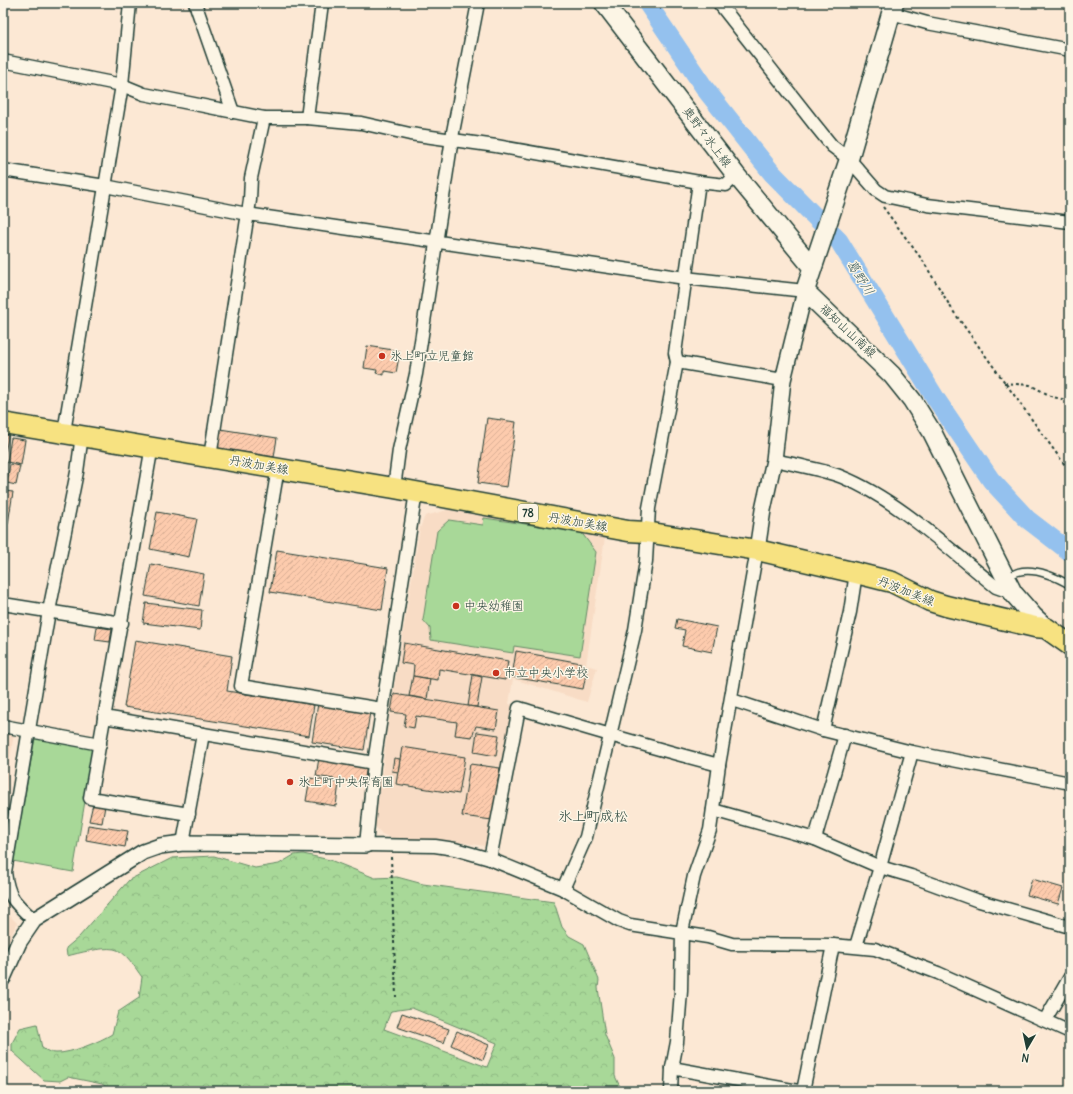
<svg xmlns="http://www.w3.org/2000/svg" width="1073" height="1094" viewBox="0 0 1073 1094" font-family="Delius,'Klee One',sans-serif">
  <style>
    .built { fill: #f8dcc5 }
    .forest { fill: url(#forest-crowns); stroke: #648a66; fill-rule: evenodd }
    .park { fill: #a8d898; stroke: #648a66 }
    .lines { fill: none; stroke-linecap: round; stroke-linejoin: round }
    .river { stroke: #94c1ee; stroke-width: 19 }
    .building { fill: url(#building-hatch); stroke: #1f3d34 }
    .service-casing { stroke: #1f3d34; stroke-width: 9 }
    .minor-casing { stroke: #1f3d34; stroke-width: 15 }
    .tertiary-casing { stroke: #1f3d34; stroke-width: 18 }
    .secondary-casing { stroke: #1f3d34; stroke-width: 21 }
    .primary-casing { stroke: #1f3d34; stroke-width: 23 }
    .path { stroke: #1f3d34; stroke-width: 2; stroke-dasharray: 3 3; stroke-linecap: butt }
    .service { stroke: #fcf5e5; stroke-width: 6 }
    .minor { stroke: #fcf5e5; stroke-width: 12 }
    .tertiary { stroke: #fcf5e5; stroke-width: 15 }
    .secondary { stroke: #fcf5e5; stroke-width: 18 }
    .primary { stroke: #f7e281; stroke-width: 20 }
    .poi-dot { fill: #c8321e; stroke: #fcf5e5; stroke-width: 1.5 }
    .labels { text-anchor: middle; stroke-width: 3; stroke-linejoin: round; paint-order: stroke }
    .shield { fill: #fcf5e5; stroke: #617469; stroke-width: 1 }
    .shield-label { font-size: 11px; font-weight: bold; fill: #1f3d34 }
    .street-label { font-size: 12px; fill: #1f3d34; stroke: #fcf5e5 }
    .poi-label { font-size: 12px; fill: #1f3d34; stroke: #fcf5e5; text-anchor: start }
    .water-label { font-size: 13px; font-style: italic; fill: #3c5e62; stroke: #fcf5e5 }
    .quarter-label { font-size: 14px; fill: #1f3d34; stroke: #fcf5e5 }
  </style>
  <defs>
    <pattern id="forest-crowns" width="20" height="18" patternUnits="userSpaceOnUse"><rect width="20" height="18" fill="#a8d898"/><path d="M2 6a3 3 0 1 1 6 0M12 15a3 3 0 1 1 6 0" fill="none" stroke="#90ba84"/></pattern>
    <pattern id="building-hatch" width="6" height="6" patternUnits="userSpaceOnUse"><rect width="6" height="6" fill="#fdcbad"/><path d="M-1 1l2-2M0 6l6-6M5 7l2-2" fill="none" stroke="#d8af95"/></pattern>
  </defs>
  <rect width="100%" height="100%" fill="#fce8d4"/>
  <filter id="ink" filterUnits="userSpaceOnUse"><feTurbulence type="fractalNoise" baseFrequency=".025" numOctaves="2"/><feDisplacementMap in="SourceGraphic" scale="8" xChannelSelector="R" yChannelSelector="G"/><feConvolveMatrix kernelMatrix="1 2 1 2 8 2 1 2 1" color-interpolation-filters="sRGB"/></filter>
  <g filter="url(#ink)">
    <!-- built -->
    <g class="built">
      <polygon points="455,508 606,531 586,665 597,668 587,702 513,679 509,704 514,705 489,842 485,846 451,841 392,838 382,834 375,826 388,725 420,528 425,516"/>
      <polygon points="3,732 14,734 3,800"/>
      <polygon points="3,909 17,923 3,954"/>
    </g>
    <!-- forest -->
    <path class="forest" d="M303 854 330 860 375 878 397 877 423 884 554 902 562 927 569 936 584 944 599 980 598 988 605 1035 615 1059V1076L622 1091H113L102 1084 68 1077 60 1081 44 1080 12 1051V1043L20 1028 37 1024 42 1048C47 1051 51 1053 56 1053 70 1054 101 1041 112 1034L118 1012 139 998 142 977C135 968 126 951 114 949 101 947 79 953 67 956L66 948 79 937 129 880 172 858 214 856 255 868 279 864 294 855ZM412 1008 497 1043 487 1067 384 1029 391 1011Z"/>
    <!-- park -->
    <g class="park">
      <polygon points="484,518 581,532 596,552 580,656 514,646 513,653 431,640 430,628 423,620 437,531 449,520 483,525"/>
      <polygon points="35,738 94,748 73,872 13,861"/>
    </g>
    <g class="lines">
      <!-- river -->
      <polyline class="river" points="647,3 706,90 751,147 772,173 839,241 936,399 991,480 1027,519 1070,552"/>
    </g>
    <!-- building -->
    <g class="building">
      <polygon points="367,346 400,351 396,373 384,371 384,375 376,373 377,370 364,368"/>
      <polygon points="487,418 516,422 507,487 478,483"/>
      <polygon points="220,429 277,438 274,457 217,448"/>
      <polygon points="3,430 9,431 3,466"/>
      <polygon points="11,438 25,440 21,465 7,462"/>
      <polygon points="10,464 20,466 16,485 7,483"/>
      <polygon points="5,491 13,492 8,524 3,523"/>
      <polygon points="157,512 197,519 189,557 150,549"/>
      <polygon points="277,550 388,568 382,610 270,592"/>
      <polygon points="151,564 204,574 199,606 145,596"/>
      <polygon points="146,603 202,610 200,630 143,623"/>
      <polygon points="677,619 717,627 712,652 682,646 685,630 675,628"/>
      <polygon points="97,627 112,629 110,642 95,640"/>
      <polygon points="135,640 232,656 227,691 314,705 309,736 124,707"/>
      <polygon points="404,643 508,661 505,680 439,669 438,680 413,676 414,665 401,663"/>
      <polygon points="516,651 581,663 581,667 587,669 583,689 512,677"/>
      <polygon points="473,675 482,677 477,707 468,706"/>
      <polygon points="413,676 430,679 427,699 409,696"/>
      <polygon points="394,694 499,711 496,729 476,726 472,737 455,735 457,722 416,716 414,728 404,726 406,714 391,712"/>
      <polygon points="318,703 370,712 364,750 312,742"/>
      <polygon points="477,732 499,735 496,756 474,752"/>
      <polygon points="402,747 465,757 459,794 396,784"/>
      <polygon points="319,758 367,766 364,784 316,776"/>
      <polygon points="394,758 400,759 398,772 392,771"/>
      <polygon points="470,764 500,768 492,820 462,816"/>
      <polygon points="310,778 339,783 336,806 306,801"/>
      <polygon points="93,804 105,806 102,823 89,821"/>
      <polygon points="88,825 128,831 125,847 86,840"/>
      <polygon points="1032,879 1063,888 1058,904 1027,895"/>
      <polygon points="402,1013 449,1029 444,1043 397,1027"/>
      <polygon points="457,1031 489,1045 483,1060 451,1045"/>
    </g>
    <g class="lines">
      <!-- service casing -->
      <g class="service-casing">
        <path id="service" d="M1007 579C1010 577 1014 573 1018 572 1035 567 1056 577 1070 585"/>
      </g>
      <!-- minor casing -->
      <g class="minor-casing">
        <g id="minor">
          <polyline points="195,3 233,112"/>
          <polyline points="719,3 815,125 832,146 849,159 876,190 885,196 927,205 1070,222"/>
          <polyline points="891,13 927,23 1070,50"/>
          <polyline points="3,61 122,85 144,94 264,118 307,118 361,123 410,134 496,146 699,182 726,185 736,175"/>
          <polyline points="307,118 322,3"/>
          <polyline points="3,170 105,186 247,214 685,278 805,291"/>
          <polyline points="677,362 783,380"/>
          <polyline points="64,432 122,85 130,3"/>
          <polyline points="152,446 90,798 189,814"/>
          <polyline points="210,457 250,200 251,178 264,118"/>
          <path d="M774 460C796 465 821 469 842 477 897 499 950 550 996 587L1013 593"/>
          <polyline points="278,468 241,686 382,709"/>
          <polyline points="394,488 399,450 416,374 453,132 478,3"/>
          <polyline points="416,492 374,763 366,845 435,846 455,849 490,859 563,889 619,921 630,925 708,937 732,944 833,945 875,949 938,973 1070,1032"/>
          <polyline points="3,604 122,623"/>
          <polyline points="732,700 823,730 912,752 1070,783"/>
          <polyline points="104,717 374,763"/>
          <polyline points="3,726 100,744"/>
          <polyline points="823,730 850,612 856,573"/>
          <polyline points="713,810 815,839 880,867 911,876 976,900 1070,927"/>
          <polyline points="815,839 845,735"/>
          <polyline points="183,843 203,734"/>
          <path d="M490 859 519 708C586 728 652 748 719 765"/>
          <polyline points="563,889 586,837 635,630 646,561 649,508 677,362 675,353 699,182"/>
          <path d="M34 920C15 903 8 898 5 872L49 611 77 472 82 435"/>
          <polyline points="856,946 880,867 912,752"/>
          <polyline points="1045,1020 1070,977"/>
          <polyline points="672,1068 798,1091"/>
          <polyline points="671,1091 672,1068 677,1042 681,991 682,932 694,876 710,830 719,765 757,550"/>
          <polyline points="803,1091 833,945"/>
        </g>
      </g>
      <!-- tertiary casing -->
      <g class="tertiary-casing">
        <g id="tertiary">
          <polyline points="757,550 763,510 774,460 783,380 805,291"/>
          <polyline points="3,978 19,942 34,920 143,852 160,846 183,843 366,845"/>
        </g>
      </g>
      <!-- secondary casing -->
      <g class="secondary-casing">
        <g id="secondary">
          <polyline points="604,3 736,175 812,267"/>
          <polyline points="894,3 849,159 805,291 892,375 912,400 932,432 1013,593 1033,616 1046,628"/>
        </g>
      </g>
      <!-- primary casing -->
      <g class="primary-casing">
        <polyline id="primary" points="3,423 394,488 628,531 646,532 757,550 856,573 892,582 930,601 946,606 1035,627 1046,628 1070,645"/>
      </g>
      <!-- path -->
      <g class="path">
        <polyline points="883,207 923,261 953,311 1070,472"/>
        <polyline points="1004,383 1030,385 1053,397 1070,401"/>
        <polyline points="391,857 396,997"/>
      </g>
      <!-- service -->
      <use href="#service" class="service"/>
      <!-- minor -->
      <use href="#minor" class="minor"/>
      <!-- tertiary -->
      <use href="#tertiary" class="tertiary"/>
      <!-- secondary -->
      <use href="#secondary" class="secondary"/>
      <!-- primary -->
      <use href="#primary" class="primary"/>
    </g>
  </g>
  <!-- markers -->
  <g class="poi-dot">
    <circle cx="382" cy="356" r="4"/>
    <circle cx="456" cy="606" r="4"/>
    <circle cx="496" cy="673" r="4"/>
    <circle cx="290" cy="782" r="4"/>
  </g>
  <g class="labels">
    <!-- shield labels -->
    <rect class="shield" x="518" y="504" width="20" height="18" rx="3"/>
    <g class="shield-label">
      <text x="528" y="517">78</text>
    </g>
    <!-- street labels -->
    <g class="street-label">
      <text transform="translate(707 137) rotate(53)" y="4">奥野々氷上線</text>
      <text transform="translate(848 331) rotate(43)" y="4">福知山山南線</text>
      <text transform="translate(259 465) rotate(10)" y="4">丹波加美線</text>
      <text transform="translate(578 522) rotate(10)" y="4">丹波加美線</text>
      <text transform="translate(906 591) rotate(22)" y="4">丹波加美線</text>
    </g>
    <!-- poi labels -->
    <g class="poi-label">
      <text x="390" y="360">氷上町立児童館</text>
      <text x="464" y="610">中央幼稚園</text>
      <text x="504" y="677">市立中央小学校</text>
      <text x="298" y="786">氷上町中央保育園</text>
    </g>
    <!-- water labels -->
    <g class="water-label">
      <text transform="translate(861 277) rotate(58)" y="5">葛野川</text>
    </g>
    <!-- quarter labels -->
    <g class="quarter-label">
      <text x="593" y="821">氷上町成松</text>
    </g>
  </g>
  <!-- margin -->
  <rect width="1073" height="1094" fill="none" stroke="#fcf5e5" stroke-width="16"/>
  <rect x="8" y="8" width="1057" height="1078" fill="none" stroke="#1f3d34" stroke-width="1.5" filter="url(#ink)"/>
  <!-- north arrow -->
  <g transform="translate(1027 1048) rotate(189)" stroke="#fcf5e5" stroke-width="3" paint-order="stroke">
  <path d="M0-3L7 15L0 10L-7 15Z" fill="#1f3d34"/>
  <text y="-6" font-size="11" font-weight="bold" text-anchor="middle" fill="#1f3d34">N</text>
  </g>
</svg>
